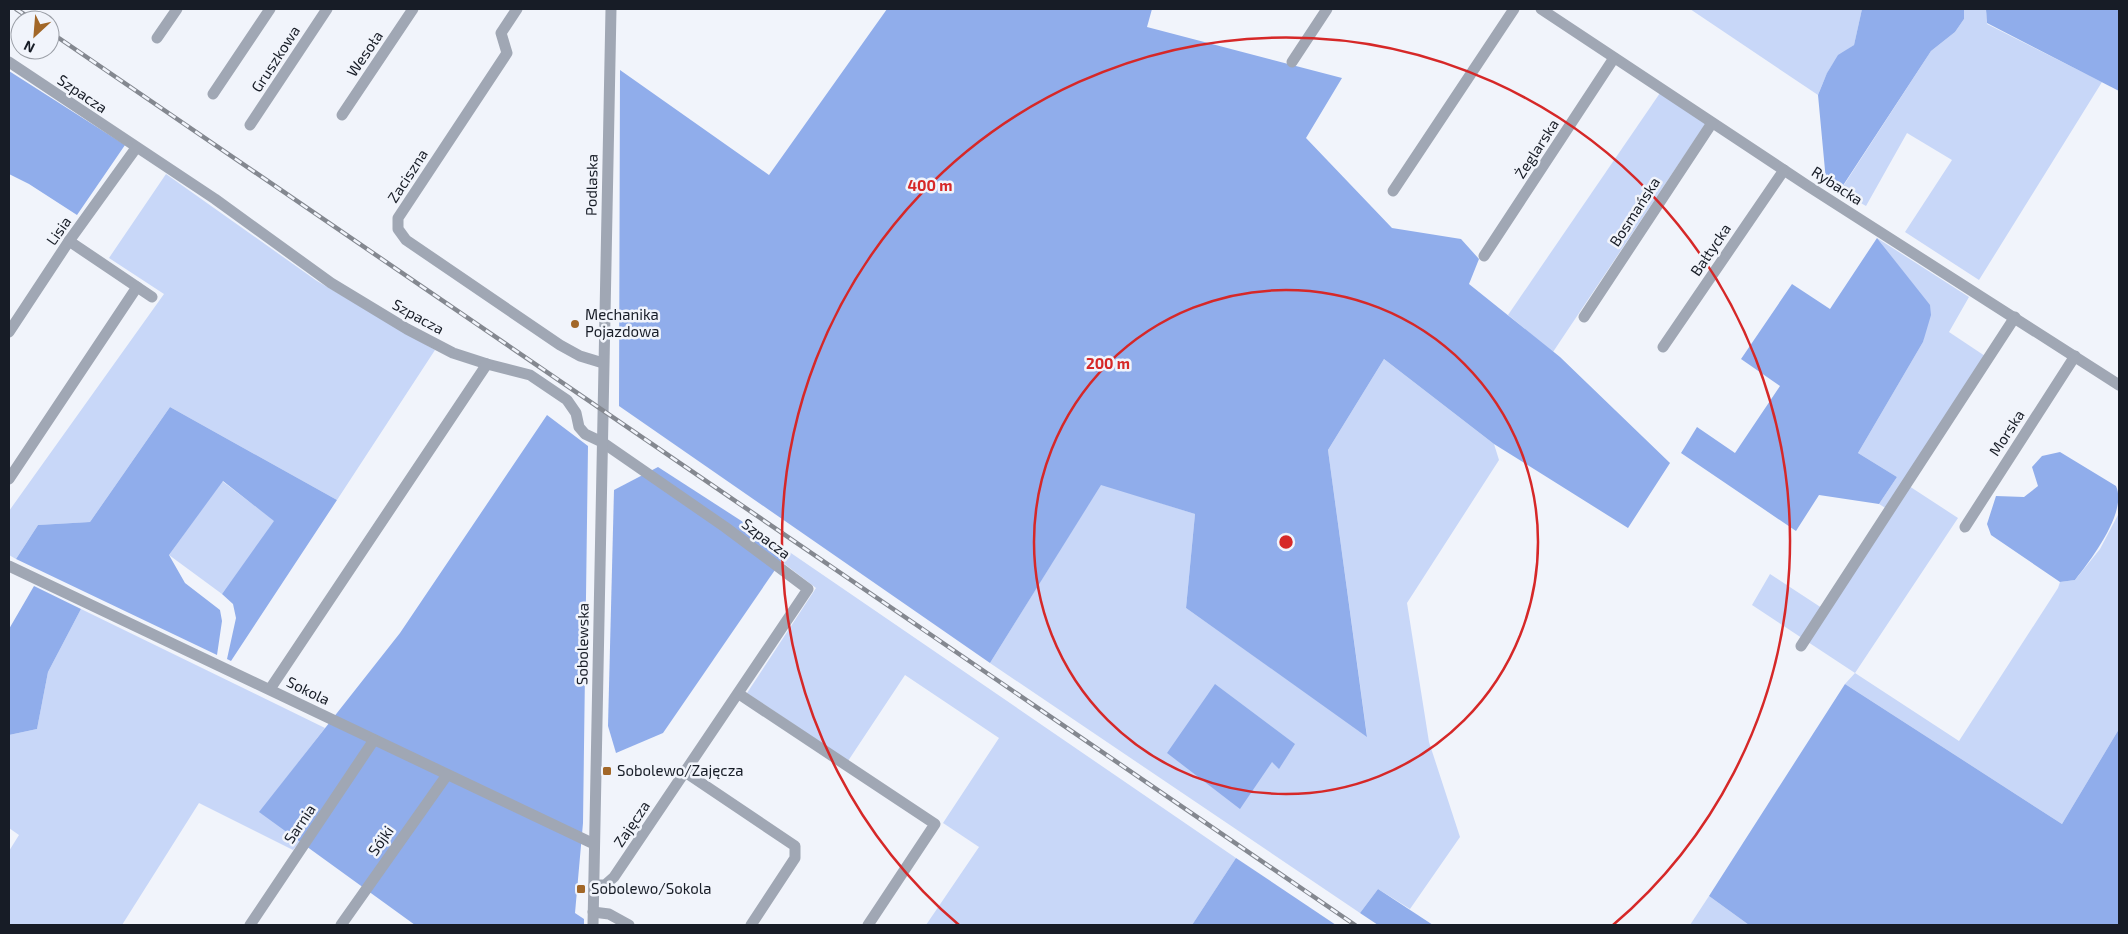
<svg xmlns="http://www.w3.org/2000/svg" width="2128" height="934" viewBox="0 0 2128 934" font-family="'Exo 2',sans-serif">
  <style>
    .green { fill: #c8d7f8 }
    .forest { fill: #90adeb }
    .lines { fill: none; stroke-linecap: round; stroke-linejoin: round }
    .minor { stroke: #a0a7b4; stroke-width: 11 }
    .rail-casing { stroke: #848890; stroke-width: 4.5 }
    .rail { stroke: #f1f4fb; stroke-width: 2.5; stroke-dasharray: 8; stroke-linecap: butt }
    .ring { fill: none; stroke: #d62828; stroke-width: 2.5 }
    .poi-dot { fill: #a26728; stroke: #f1f4fb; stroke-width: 2 }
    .labels { text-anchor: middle; stroke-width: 5; stroke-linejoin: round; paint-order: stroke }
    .street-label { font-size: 15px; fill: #171c26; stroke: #f1f4fb }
    .poi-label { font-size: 15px; fill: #171c26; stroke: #f1f4fb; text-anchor: start }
    .centre { fill: #d62828; stroke: #f1f4fb; stroke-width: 2.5 }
    .ring-label { font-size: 15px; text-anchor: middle; font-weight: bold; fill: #d62828; stroke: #f1f4fb; stroke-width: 5; stroke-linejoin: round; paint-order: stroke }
  </style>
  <rect width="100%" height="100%" fill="#f1f4fb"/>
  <!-- green -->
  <g class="green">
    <path d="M1690 9H1862L1854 45C1831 60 1828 71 1818 95Z"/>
    <polygon points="1964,9 1986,9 1987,24 2102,82 1979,280 1905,232 1952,160 1907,133 1866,206 1840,191 1931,51 1955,32 1964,19"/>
    <polygon points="1660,93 1706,123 1553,352 1508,315"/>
    <polygon points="166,174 317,281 435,350 337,500 170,407 90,522 38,525 16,559 9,555 9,511 164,294 109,258"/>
    <polygon points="1877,238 1969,297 1949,332 1991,360 1909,486 1958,518 1855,673 1959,741 2058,588 2060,582 2075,580 2100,549 2119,513 2119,729 2062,824 1845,684 1855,673 1752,605 1770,574 1828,612 1892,512 1879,504 1897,477 1858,453 1923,342 1929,305"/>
    <polygon points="1384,359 1494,444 1499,460 1407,603 1429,742 1460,837 1410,909 1378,889 1360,913 990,663 1101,484 1195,514 1186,608 1367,736 1328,450"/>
    <polygon points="222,481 275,521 222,594 169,555"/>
    <polygon points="788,551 1236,858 1192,925 926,925 979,847 943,823 999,738 905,675 848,761 747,693 816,588 782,562"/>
    <polygon points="81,609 325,728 260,812 301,841 293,850 199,803 122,925 9,925 9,851 19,835 9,828 9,735 37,729 48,672"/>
    <polygon points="1709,896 1749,925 1690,925"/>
  </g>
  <!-- forest -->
  <g class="forest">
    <polygon points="887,9 1152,9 1147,27 1342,78 1306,138 1392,228 1461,239 1479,259 1469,284 1560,357 1670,463 1628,528 1494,444 1384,359 1328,450 1367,737 1186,608 1195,514 1101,485 990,663 619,406 620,70 769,175"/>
    <polygon points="1862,9 1964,9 1964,19 1955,32 1931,51 1840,190 1826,181 1818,95 1827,73 1838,55 1854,45"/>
    <polygon points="1986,9 2119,9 2119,91 1987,23"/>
    <polygon points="9,71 125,145 77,215 29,184 9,174"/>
    <polygon points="1877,238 1930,305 1931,315 1923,342 1858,453 1897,477 1879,504 1819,495 1796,531 1681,453 1697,427 1735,453 1780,386 1741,359 1792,284 1830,309"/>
    <polygon points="170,407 337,500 231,661 227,659 236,618 233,604 222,594 274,521 223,481 169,555 185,583 220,610 222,621 217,655 16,559 38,525 90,522"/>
    <polygon points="547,415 588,446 583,823 575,913 584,919 584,925 415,925 259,812 400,633"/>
    <path d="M2060 452 2116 486C2128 512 2090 561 2075 580L2060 582 1991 535 1987 524 1996 496 2024 497 2038 486 2032 467 2042 456Z"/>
    <polygon points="658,467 788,551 663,733 616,753 608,726 614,490"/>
    <polygon points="34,586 81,609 48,672 37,729 9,735 9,629"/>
    <polygon points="1215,684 1295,744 1279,769 1272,762 1240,809 1167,753"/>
    <polygon points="1845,684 2062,824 2119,729 2119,925 1749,925 1709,896"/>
    <polygon points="1236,858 1336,925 1192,925"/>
    <polygon points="1378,889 1433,925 1378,925 1360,913"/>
  </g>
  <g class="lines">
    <!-- minor -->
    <g class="minor">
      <polyline points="517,9 501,33 507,53 398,218 398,229 406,240 560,345 580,356 603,363"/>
      <polyline points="1541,9 1808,186 2119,385"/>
      <polyline points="157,38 177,9"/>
      <polyline points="9,62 215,199 331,283 407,329 453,353 487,364 530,375 567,400 576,413 579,427 585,434 602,442 725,527 808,589 614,877 605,885 594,885"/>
      <polyline points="1292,62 1327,9"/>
      <polyline points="213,94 270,9"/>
      <polyline points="342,115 413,9"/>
      <polyline points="250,125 327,9"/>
      <polyline points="1393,191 1514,9"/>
      <polyline points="69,241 152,297"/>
      <polyline points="1484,256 1614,58"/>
      <polyline points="1584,317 1712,123"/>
      <polyline points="9,332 69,241 136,148"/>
      <polyline points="1663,347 1784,170"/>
      <polyline points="9,479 137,287"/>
      <polyline points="1965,527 2075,356"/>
      <polyline points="9,566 594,844"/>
      <polyline points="1801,646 2015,317"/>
      <polyline points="270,689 487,364"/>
      <polyline points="739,694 935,824 868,925"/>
      <polyline points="685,772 795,846 795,858 751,925"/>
      <polyline points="593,912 609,914 629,925"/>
      <polyline points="250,925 374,740"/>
      <polyline points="341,925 447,775"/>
      <polyline points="593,925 611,9"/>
    </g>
    <!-- rail casing -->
    <g class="rail-casing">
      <g id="rail">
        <polyline points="16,9 33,20"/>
        <polyline points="50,32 1355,925"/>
      </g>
    </g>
    <!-- rail -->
    <use href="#rail" class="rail"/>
  </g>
  <!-- distance rings -->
  <g class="ring">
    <circle cx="1286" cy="542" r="252"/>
    <path d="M959 925A504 504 0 1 1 1613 925"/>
  </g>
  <!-- markers -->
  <g class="poi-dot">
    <circle cx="575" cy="324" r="5"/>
    <rect x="602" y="766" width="10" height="10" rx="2.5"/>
    <rect x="576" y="884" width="10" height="10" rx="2.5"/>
  </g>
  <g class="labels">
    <!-- street labels -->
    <g class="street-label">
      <text transform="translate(365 54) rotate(-56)" y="5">Wesoła</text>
      <text transform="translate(276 59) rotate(-57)" y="5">Gruszkowa</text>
      <text transform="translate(82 94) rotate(34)" y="5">Szpacza</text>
      <text transform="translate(1537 149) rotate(-57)" y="5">Żeglarska</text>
      <text transform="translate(408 176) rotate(-57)" y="5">Zaciszna</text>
      <text transform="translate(592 185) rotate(-89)" y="5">Podlaska</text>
      <text transform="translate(1837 186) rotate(33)" y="5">Rybacka</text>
      <text transform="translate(1635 212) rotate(-57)" y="5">Bosmańska</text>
      <text transform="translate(59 231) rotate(-55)" y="5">Lisia</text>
      <text transform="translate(1711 250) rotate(-56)" y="5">Bałtycka</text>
      <text transform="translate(418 317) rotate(29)" y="5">Szpacza</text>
      <text transform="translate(2007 433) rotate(-57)" y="5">Morska</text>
      <text transform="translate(766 539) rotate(37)" y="5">Szpacza</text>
      <text transform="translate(583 644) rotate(-89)" y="5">Sobolewska</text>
      <text transform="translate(308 691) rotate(26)" y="5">Sokola</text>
      <text transform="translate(300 824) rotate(-56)" y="5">Sarnia</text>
      <text transform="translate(632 824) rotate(-56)" y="5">Zajęcza</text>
      <text transform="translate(381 841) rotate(-55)" y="5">Sójki</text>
    </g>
    <!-- poi labels -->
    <g class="poi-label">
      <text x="585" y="320">Mechanika<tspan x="585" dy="17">Pojazdowa</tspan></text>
      <text x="617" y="776">Sobolewo/Zajęcza</text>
      <text x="591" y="894">Sobolewo/Sokola</text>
    </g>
  </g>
  <circle cx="1286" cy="542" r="8" class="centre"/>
  <g class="ring-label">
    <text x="930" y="191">400 m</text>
    <text x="1108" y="369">200 m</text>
  </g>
  <!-- border -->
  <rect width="2128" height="934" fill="none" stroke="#171c26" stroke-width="20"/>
  <!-- north arrow -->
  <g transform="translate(35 35) rotate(206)"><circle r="24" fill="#f1f4fb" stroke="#9a9ea6"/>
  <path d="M0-4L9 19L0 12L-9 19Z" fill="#a26728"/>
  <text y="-8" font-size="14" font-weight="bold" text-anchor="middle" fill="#171c26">N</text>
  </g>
</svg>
